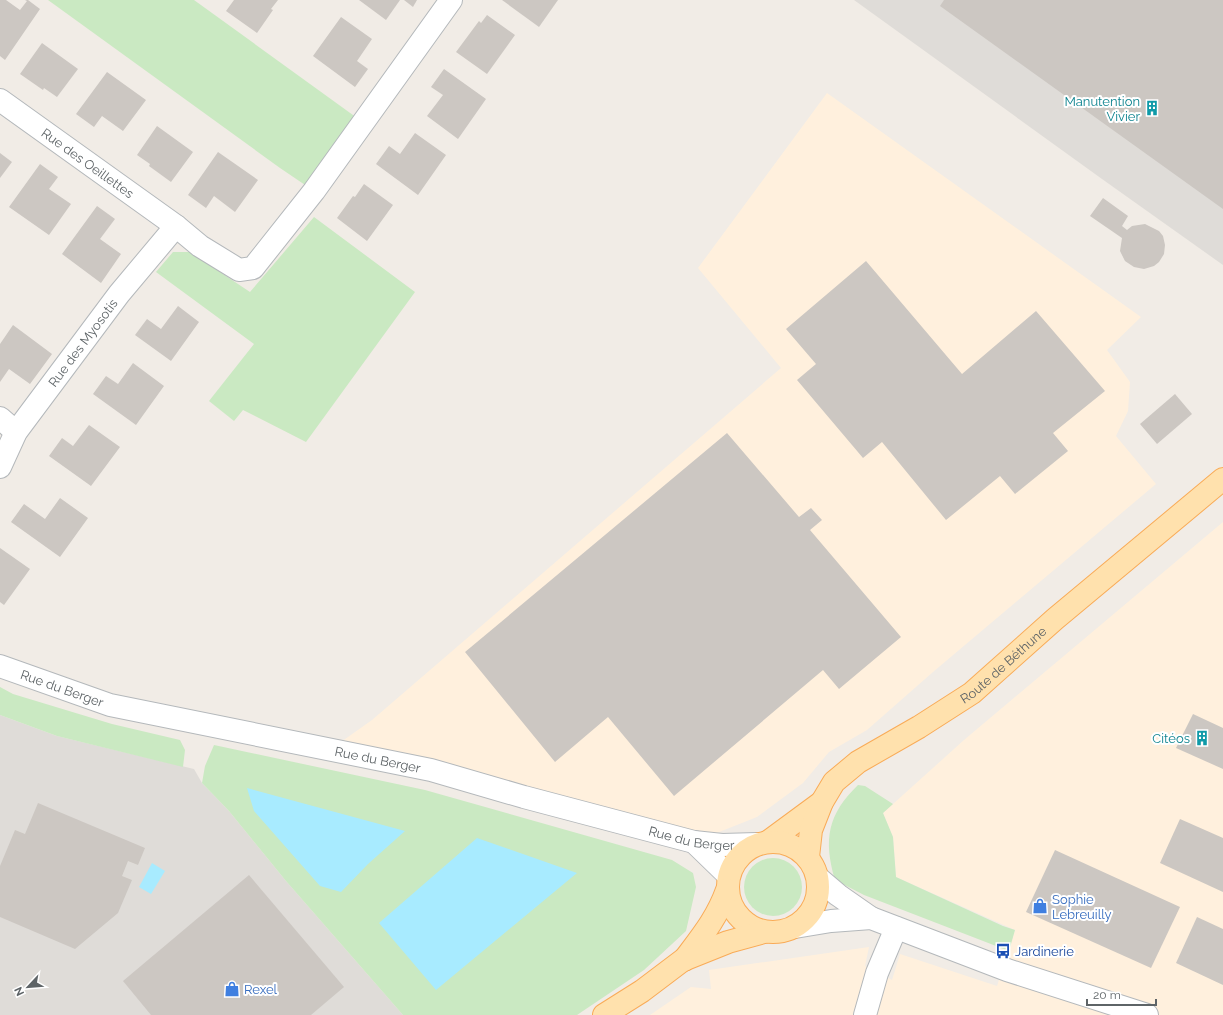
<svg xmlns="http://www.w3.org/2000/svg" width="1223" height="1015" viewBox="0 0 1223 1015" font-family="Raleway,sans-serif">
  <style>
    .commercial { fill: #fff0dd }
    .industrial { fill: #dfdcd8 }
    .green { fill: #cae9c2 }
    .water { fill: #a8ebff }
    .building { fill: #ccc7c2 }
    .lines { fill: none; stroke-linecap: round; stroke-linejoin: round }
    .minor-casing { stroke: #b4b8bb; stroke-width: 24 }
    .major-casing { stroke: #f9ab57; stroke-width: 24 }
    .minor { stroke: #fff; stroke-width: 22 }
    .major { stroke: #ffe1ad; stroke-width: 22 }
    .labels { text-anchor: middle; stroke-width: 4; stroke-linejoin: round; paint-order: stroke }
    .culture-label { font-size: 13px; fill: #0d838f; stroke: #fff; text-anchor: end }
    .street-label { font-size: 13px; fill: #5e6467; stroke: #fff }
    .shop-label { font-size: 13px; fill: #366cbe; stroke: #fff; text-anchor: start }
    .transit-label { font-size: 13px; fill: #164399; stroke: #fff; text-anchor: start }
  </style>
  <rect width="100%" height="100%" fill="#f1ece6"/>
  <!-- commercial -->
  <g class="commercial">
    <polygon points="827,93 1141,317 1107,350 1130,382 1128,411 1116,436 1156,484 933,672 867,730 829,752 803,783 757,817 694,842 331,749 372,720 781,368 698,268"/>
    <polygon points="1223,522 1223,1015 650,1015 691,987 711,989 709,970 869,947 865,966 892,980 900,954 997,986 1015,930 896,877 893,837 883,813 964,740"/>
  </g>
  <!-- industrial -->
  <g class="industrial">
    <polygon points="854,0 1223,0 1223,265 1102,179"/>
    <polygon points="0,715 57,736 194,769 202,783 229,811 286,881 403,1015 0,1015"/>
  </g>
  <!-- green -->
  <g class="green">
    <polygon points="48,0 194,0 364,123 314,191 280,168"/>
    <polygon points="314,217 415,292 306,442 243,410 234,421 209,401 254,344 156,272 173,252 190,252 250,292"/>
    <polygon points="0,687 13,694 112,724 180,740 185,750 183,767 57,736 0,715"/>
    <polygon points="214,745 425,790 672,860 693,873 696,887 686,931 644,970 577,1015 403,1015 286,881 229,811 202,783 205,766"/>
    <path d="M858 785 865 786 893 804 883 813 893 837 896 877 1003 926 1015 930 1009 951 864 895 835 880C823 839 828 814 858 785Z"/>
    <circle cx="773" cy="887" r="29"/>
  </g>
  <!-- water -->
  <g class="water">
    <polygon points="247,788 405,831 368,864 341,892 320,886 254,811"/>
    <polygon points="477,838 577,873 436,990 379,923"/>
    <polygon points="152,863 165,871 151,894 139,887"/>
  </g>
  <!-- building -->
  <g class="building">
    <polygon points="0,0 6,0 20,10 27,1 25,0 28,0 40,9 5,60 0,56"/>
    <polygon points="234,0 278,0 271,9 273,10 257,33 226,11"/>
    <polygon points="359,0 400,0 386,20"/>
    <polygon points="404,0 417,0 413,7"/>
    <polygon points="502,0 558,0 539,27"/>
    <polygon points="944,0 1223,0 1223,209 940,6"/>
    <polygon points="487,15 515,35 487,74 456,52 479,21 481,23"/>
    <polygon points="341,17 372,39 357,61 368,69 355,87 313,56"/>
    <polygon points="42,43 78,69 57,97 44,88 43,90 20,74"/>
    <polygon points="444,69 486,99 458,139 427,116 443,95 431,87"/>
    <polygon points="107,72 146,100 123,131 102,116 94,127 76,114"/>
    <polygon points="157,126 193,152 171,182 149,166 150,164 137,155"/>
    <polygon points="415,133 446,155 418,195 376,164 389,146 400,154"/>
    <polygon points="218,152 258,180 235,212 214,196 206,208 188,195"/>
    <polygon points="0,153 12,162 0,178"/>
    <polygon points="40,164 58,177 49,189 71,204 49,235 9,207"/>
    <polygon points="364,184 393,205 367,241 337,218 353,196 355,197"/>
    <polygon points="1103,198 1128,216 1122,226 1127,230 1132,226 1145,224 1159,231 1163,236 1165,245 1164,254 1159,262 1154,266 1144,269 1134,267 1125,261 1120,251 1122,238 1090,216"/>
    <polygon points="97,206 115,219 100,239 121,254 101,283 62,254"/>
    <polygon points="866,261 962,374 1036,311 1105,391 1053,433 1068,451 1015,494 1000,476 946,520 882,442 863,458 797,380 816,364 786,329"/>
    <polygon points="178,306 199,322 171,361 135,335 147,319 161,329"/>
    <polygon points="13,325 52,354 30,384 9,369 0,382 0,344"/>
    <polygon points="133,363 164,386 136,425 93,394 106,376 118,384"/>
    <polygon points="1175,394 1192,414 1157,444 1140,424"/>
    <polygon points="89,425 120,447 91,486 49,456 62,438 73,446"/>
    <polygon points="727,433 799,517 811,508 822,520 810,530 901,637 839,689 823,670 674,796 608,717 555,762 465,652"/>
    <polygon points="60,498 88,518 60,557 11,522 24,504 45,519"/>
    <polygon points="0,548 30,569 4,605 0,602"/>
    <polygon points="1193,714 1223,728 1223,769 1176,748"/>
    <polygon points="38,803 145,848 138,865 128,861 122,876 132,880 118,913 75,949 0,917 0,866 15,830 25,834"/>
    <polygon points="1180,819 1223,838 1223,892 1160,863"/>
    <polygon points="1055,850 1180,907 1151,968 1026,912"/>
    <polygon points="249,875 344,987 311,1015 151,1015 123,981"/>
    <polygon points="1197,917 1223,929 1223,985 1176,963"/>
  </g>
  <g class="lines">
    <!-- minor casing -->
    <g class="minor-casing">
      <g id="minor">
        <path id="s1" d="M0 100 176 226 200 246 239 270 253 268 314 191 451 0"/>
        <polyline points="0,418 16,432"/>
        <path id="s2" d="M0 467 16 432 119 294 176 226"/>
        <path id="s3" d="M0 666 110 705 431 770 524 797 694 842 722 845 757 844"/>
        <polyline points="694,842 728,875"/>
        <polyline points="818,878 838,895 871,918"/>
        <polyline points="795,927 831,921 871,918 1007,970 1147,1015"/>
        <polyline points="865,1015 877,973 896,928"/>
      </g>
    </g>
    <!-- major casing -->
    <g class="major-casing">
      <g id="major">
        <polyline points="769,841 822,802"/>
        <circle cx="773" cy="887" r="45"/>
        <path id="s4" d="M808 857 811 830 822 802 834 782 858 762 919 727 972 693 1055 619 1223 479"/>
        <path d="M684 960C702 936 717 918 727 890"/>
        <polyline points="604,1015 642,991 683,960 728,942 764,932"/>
      </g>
    </g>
    <!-- minor -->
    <use href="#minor" class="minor"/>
    <!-- major -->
    <use href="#major" class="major"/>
  </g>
  <!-- icons -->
  <defs>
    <g id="building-bare" transform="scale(1.2)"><path d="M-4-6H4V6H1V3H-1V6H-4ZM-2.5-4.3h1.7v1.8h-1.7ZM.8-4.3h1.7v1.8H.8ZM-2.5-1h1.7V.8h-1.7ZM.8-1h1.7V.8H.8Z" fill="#0f9aa8" stroke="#fff" stroke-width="2.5" paint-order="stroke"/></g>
    <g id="shop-bare" transform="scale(1.2)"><path d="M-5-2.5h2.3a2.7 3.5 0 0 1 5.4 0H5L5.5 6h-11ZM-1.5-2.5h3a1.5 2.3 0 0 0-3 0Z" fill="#3f7fe0" stroke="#fff" stroke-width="2.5" paint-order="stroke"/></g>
    <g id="bus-bare" transform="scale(1.2)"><path d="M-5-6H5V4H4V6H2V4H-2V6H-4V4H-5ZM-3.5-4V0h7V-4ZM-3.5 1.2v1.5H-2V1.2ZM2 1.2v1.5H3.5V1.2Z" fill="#1a4fb4" stroke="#fff" stroke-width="2.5" paint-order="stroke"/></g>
  </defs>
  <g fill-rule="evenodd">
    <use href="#building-bare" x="1152" y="108"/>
    <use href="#building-bare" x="1202" y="738"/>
    <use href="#shop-bare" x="1040" y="906"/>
    <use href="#bus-bare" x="1003" y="951"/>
    <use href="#shop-bare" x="232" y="989"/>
  </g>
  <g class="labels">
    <!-- culture labels -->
    <g class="culture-label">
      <text x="1140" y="106">Manutention<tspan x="1140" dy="15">Vivier</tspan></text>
      <text x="1190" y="743">Citéos</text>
    </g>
    <!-- street labels -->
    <g class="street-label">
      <text dy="5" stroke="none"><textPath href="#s1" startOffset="108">Rue des Oeillettes</textPath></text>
      <text dy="5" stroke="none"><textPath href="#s2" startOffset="150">Rue des Myosotis</textPath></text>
      <text dy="5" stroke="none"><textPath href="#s4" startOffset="287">Route de Béthune</textPath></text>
      <text dy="5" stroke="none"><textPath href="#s3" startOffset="66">Rue du Berger</textPath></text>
      <text dy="5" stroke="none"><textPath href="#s3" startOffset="390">Rue du Berger</textPath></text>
      <text dy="5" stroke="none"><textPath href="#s3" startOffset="714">Rue du Berger</textPath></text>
    </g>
    <!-- shop labels -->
    <g class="shop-label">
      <text x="1052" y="904">Sophie<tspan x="1052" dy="15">Lebreuilly</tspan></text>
      <text x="244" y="994">Rexel</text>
    </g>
    <!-- transit labels -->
    <g class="transit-label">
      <text x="1015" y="956">Jardinerie</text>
    </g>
  </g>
  <!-- north arrow -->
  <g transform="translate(28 987) rotate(244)" stroke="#ffffff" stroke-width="3" paint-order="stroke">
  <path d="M0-3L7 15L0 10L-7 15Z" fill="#5e6467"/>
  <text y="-6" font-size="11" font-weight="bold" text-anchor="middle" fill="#5e6467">N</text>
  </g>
  <!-- scale -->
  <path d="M1087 999v6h69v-6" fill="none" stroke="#5e6467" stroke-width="2"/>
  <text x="1093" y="999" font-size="12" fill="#5e6467" stroke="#ffffff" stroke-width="3" paint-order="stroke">20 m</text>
</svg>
